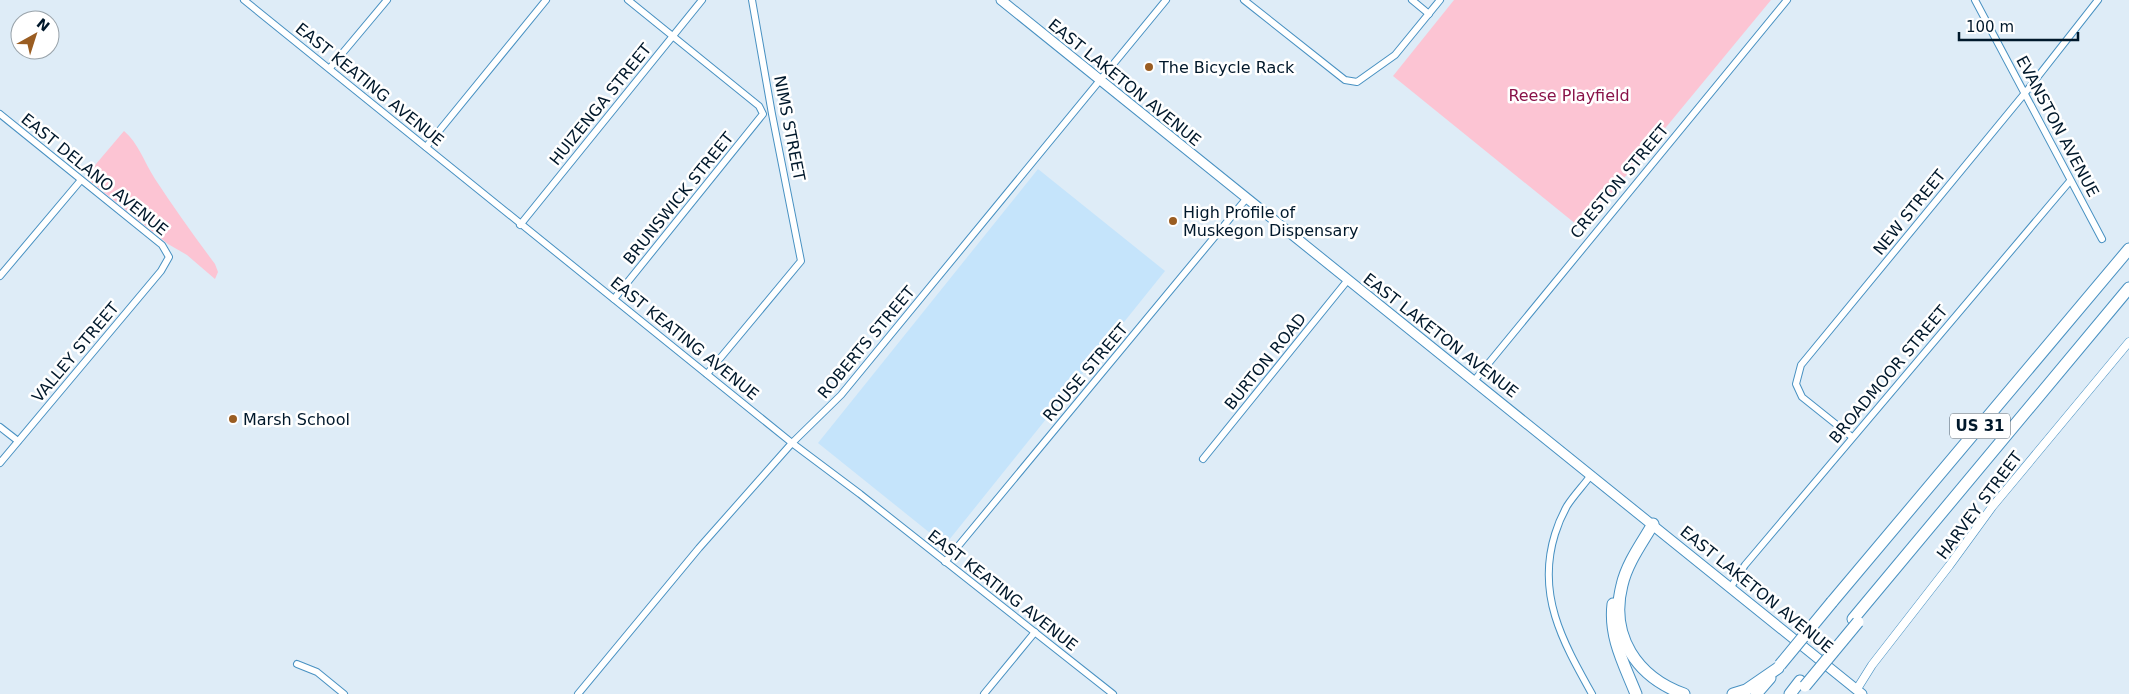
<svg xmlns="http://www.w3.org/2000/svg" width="2129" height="694" viewBox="0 0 2129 694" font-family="'DejaVu Sans',sans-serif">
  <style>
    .built { fill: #c5e4fb }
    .green { fill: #fcc4d3 }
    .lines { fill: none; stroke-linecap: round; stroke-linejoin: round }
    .minor-casing { stroke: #4891c2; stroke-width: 8 }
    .tertiary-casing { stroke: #4891c2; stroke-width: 9 }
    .secondary-casing { stroke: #4891c2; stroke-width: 11 }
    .motorway-casing { stroke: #4891c2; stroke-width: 13 }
    .minor { stroke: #fff; stroke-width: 6 }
    .tertiary { stroke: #fff; stroke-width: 8 }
    .secondary { stroke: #fff; stroke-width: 9 }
    .motorway { stroke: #fff; stroke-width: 11 }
    .motorway-bridge-casing { stroke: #4891c2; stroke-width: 13; stroke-linecap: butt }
    .motorway-bridge { stroke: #fff; stroke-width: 11 }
    .poi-dot { fill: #9a5d22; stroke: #fff; stroke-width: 2 }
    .labels { text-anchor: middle; stroke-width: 5; stroke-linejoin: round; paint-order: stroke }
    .shield { fill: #fff; stroke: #4c5d6b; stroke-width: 1 }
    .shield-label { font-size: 15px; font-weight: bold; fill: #00182b }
    .poi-label { font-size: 16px; fill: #00182b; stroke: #fff; text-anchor: start }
    .street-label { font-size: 16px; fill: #00182b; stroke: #fff }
    .park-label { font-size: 16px; fill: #891349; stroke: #fff }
  </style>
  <rect width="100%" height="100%" fill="#deecf7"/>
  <!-- built -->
  <polygon class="built" points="1038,169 1165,271 945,545 818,443"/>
  <!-- green -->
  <g class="green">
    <polygon points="1454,0 1771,0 1582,229 1393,76"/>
    <path d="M124 131C139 144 144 162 155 179 174 208 194 236 215 264L218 272 215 279 187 255 168 244 85 177Z"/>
  </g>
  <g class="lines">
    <!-- minor casing -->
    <g class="minor-casing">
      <g id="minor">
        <polyline points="244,0 792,443 860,494 1113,694"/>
        <polyline points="1244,0 1345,80 1357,82 1395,55 1440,0"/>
        <polyline points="1412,0 1429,14"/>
        <polyline points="1975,0 2102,239"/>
        <polyline points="330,68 387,0"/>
        <polyline points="0,114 162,245 169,257 161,271 0,463"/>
        <polyline points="426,147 546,0"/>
        <polyline points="520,225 702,0"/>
        <polyline points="0,276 81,180"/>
        <polyline points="614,299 763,114 759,106 628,0"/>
        <polyline points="707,374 801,261 772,114 752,0"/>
        <polyline points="1474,381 1787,0"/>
        <polyline points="0,427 18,441"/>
        <polyline points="1852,437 1802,397 1796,384 1801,365 2025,93 2098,0"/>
        <polyline points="1203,459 1347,281"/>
        <path d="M1591 475C1583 486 1574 495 1567 506 1562 515 1558 524 1555 534 1536 595 1563 642 1592 694"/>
        <polyline points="945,562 1246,199"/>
        <polyline points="1731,587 1745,565 2070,181"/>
        <polyline points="297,664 317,672 344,694"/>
        <polyline points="578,694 699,548 792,443 841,395 1166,0"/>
        <polyline points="984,694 1035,632"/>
      </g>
    </g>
    <!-- tertiary casing -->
    <g class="tertiary-casing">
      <polyline id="tertiary" points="1857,689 1872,665 1949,566 1992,507 2129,342"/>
    </g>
    <!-- secondary casing -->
    <g class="secondary-casing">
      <polyline id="secondary" points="1001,0 1862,694"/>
    </g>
    <!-- motorway casing -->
    <g class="motorway-casing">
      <g id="motorway">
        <path d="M1653 524C1642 543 1627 563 1622 585 1609 636 1637 677 1684 694"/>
        <polyline points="1832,602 2129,249"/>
        <path d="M1613 604C1609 637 1624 664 1636 694"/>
        <polyline points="1853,619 2129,288"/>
        <polyline points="1733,694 1746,690 1778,668"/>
        <polyline points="1756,694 1770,678"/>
        <polyline points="1790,694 1800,681"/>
      </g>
    </g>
    <!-- minor -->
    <use href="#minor" class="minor"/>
    <!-- tertiary -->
    <use href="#tertiary" class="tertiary"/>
    <!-- secondary -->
    <use href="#secondary" class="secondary"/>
    <!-- motorway -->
    <use href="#motorway" class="motorway"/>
    <!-- motorway-bridge casing -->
    <g class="motorway-bridge-casing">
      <g id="motorway-bridge">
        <polyline points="1780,665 1832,602"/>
        <polyline points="1805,686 1858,622"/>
      </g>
    </g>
    <!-- motorway-bridge -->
    <use href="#motorway-bridge" class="motorway-bridge"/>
  </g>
  <!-- markers -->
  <g class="poi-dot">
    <circle cx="1149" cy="67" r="5"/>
    <circle cx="1173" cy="221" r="5"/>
    <circle cx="233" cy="419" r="5"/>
  </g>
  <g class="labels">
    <!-- shield labels -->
    <rect class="shield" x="1950" y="413.5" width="60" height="25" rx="4"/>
    <g class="shield-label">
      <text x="1980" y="431">US 31</text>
    </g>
    <!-- poi labels -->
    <g class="poi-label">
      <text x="1159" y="73">The Bicycle Rack</text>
      <text x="1183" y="218">High Profile of<tspan x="1183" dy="18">Muskegon Dispensary</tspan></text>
      <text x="243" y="425">Marsh School</text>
    </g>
    <!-- street labels -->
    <g class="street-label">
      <text transform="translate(1125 82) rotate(39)" y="6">EAST LAKETON AVENUE</text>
      <text transform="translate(370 84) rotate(39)" y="6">EAST KEATING AVENUE</text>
      <text transform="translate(600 104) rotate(-51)" y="6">HUIZENGA STREET</text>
      <text transform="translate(2058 126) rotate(62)" y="6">EVANSTON AVENUE</text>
      <text transform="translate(790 128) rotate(79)" y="6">NIMS STREET</text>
      <text transform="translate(95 174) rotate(39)" y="6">EAST DELANO AVENUE</text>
      <text transform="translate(1619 181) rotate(-50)" y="6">CRESTON STREET</text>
      <text transform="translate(678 198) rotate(-51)" y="6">BRUNSWICK STREET</text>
      <text transform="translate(1909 212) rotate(-51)" y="6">NEW STREET</text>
      <text transform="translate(1441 335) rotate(38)" y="6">EAST LAKETON AVENUE</text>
      <text transform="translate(685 338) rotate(39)" y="6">EAST KEATING AVENUE</text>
      <text transform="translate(866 342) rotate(-50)" y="6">ROBERTS STREET</text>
      <text transform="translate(75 352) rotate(-50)" y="6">VALLEY STREET</text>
      <text transform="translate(1265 361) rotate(-51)" y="6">BURTON ROAD</text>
      <text transform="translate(1085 372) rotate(-50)" y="6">ROUSE STREET</text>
      <text transform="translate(1888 374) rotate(-50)" y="6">BROADMOOR STREET</text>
      <text transform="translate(1979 505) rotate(-53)" y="6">HARVEY STREET</text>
      <text transform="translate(1757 589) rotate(39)" y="6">EAST LAKETON AVENUE</text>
      <text transform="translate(1003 590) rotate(38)" y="6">EAST KEATING AVENUE</text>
    </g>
    <!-- park labels -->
    <g class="park-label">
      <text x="1569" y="101">Reese Playfield</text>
    </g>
  </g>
  <!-- north arrow -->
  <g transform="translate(35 35) rotate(39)"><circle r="24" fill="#ffffff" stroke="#99a3aa"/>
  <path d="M0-4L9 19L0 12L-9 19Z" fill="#9a5d22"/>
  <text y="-8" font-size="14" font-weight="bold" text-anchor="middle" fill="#00182b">N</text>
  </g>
  <!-- scale -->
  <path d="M1959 32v8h119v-8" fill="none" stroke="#00182b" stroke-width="2.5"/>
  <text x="1966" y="32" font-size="15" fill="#00182b" stroke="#ffffff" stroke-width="4" paint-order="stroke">100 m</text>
</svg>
